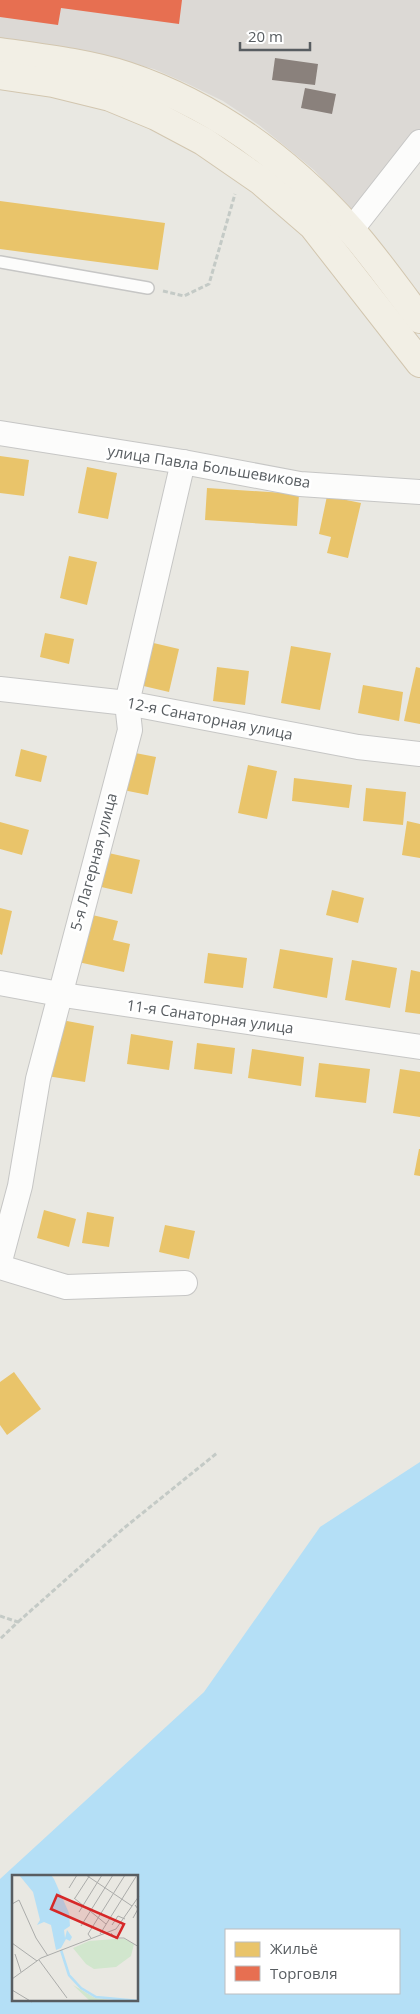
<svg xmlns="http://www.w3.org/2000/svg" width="420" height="2014" viewBox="0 0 420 2014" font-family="'Open Sans',sans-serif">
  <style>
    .industrial { fill: #dcd9d5 }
    .water { fill: #b4dff6; fill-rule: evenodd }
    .homes { fill: #e9c46a }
    .shops { fill: #e76f51 }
    .industry { fill: #8a817c }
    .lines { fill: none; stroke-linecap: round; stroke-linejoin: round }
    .service-casing { stroke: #c6c6c5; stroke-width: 14 }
    .minor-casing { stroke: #c6c6c5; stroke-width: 26 }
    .primary-casing { stroke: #d2c6af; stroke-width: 30 }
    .path { stroke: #c4cac6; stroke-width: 3; stroke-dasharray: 5 2.5; stroke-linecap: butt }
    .service { stroke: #fcfcfb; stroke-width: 11 }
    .minor { stroke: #fcfcfb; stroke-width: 24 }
    .primary { stroke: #f2efe5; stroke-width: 28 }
    .labels { text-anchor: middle; stroke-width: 5; stroke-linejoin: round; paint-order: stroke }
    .street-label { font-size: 15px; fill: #585d61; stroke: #fff }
    .inset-river { fill: none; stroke: #b4dff6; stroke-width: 2.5 }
    .inset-road { fill: none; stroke: #abacaa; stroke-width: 1 }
    .view { fill: #d62828; fill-opacity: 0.15; stroke: #d62828; stroke-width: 2.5 }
    .inset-edge { fill: none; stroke: #585d61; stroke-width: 2.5 }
  </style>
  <rect width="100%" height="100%" fill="#e9e8e2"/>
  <!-- industrial -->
  <polygon class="industrial" points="0,0 420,0 420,137 353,212 314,170 259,125 223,101 186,83 154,69 119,60 0,40"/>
  <!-- water -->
  <path class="water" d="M420 1462V2014H0V1879L204 1692 320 1527ZM14 1876H138V2000H14ZM226 1930H399V1993H226Z"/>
  <!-- homes -->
  <g class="homes">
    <polygon points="0,201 165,223 158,270 0,249"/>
    <polygon points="0,456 29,460 24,496 0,493"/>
    <polygon points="87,467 117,473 108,519 78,513"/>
    <polygon points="207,488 299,494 297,526 205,520"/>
    <polygon points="327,496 361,503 348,558 327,553 331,537 319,534"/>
    <polygon points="69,556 97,562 87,605 60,598"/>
    <polygon points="45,633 74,639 69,664 40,657"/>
    <polygon points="145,641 179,649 169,692 135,684"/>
    <polygon points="291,646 331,653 320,710 281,703"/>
    <polygon points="217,667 249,671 245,705 213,701"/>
    <polygon points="416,667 420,668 420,724 404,721"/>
    <polygon points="363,685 403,692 399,721 358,713"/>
    <polygon points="21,749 47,756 41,782 15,776"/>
    <polygon points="125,751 156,757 148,795 118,789"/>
    <polygon points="248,765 277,771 267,819 238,813"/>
    <polygon points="294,778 352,785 349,808 292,801"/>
    <polygon points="366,788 406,792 403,825 363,821"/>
    <polygon points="407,821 420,824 420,858 402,855"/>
    <polygon points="0,822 29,830 22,855 0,849"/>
    <polygon points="104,852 140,860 132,894 97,886"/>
    <polygon points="332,890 364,898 358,923 326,915"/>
    <polygon points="0,908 12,911 2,955 0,954"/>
    <polygon points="88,914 118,921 113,940 130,944 124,972 78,962"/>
    <polygon points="280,949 333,958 327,998 273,988"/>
    <polygon points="208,953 247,958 243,988 204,983"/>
    <polygon points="352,960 397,968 390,1008 345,1000"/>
    <polygon points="411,970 420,972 420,1014 405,1012"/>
    <polygon points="56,1019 94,1026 85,1082 47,1076"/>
    <polygon points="131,1034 173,1041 169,1070 127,1064"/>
    <polygon points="197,1043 235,1048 232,1074 194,1069"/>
    <polygon points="252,1049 304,1057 301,1086 248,1078"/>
    <polygon points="319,1063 370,1069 366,1103 315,1097"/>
    <polygon points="400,1069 420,1072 420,1117 393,1113"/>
    <polygon points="419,1149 420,1149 420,1176 414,1175"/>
    <polygon points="44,1210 76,1219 69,1247 37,1238"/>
    <polygon points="87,1212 114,1217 109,1247 82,1243"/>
    <polygon points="165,1225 195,1231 189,1259 159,1252"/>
    <polygon points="14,1372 41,1409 7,1435 0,1425 0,1382"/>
  </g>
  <!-- shops -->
  <polygon class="shops" points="0,0 182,0 179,24 61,8 58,25 0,17"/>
  <!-- industry -->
  <g class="industry">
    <polygon points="275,58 318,64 315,85 272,80"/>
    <polygon points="305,88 336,94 332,114 301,108"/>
  </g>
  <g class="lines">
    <!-- service casing -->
    <g class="service-casing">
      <polyline id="service" points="0,262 148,288"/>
    </g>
    <!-- minor casing -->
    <g class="minor-casing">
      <g id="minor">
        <polyline points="351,230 420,142"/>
        <polyline points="0,433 183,462 300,484 420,492"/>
        <polyline points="0,689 127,703 358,747 420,754"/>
        <polyline points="0,983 70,996 420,1047"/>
        <polyline points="0,1261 20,1186 38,1079 130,730 127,703 183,462"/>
        <polyline points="0,1267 66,1287 185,1283"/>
      </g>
    </g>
    <!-- primary casing -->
    <g class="primary-casing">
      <g id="primary">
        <path d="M0 52C42 58 86 63 127 76 214 105 289 161 350 229 375 257 397 289 420 319"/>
        <polyline points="0,75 53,83 110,97 156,116 203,141 261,181 313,226 420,363"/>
      </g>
    </g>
    <!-- path -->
    <g class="path">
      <polyline points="163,291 184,296 209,284 235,194"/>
      <polyline points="0,1616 18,1622 0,1639"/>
      <polyline points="18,1622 124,1528 217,1453"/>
    </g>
    <!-- service -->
    <use href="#service" class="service"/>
    <!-- minor -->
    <use href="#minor" class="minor"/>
    <!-- primary -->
    <use href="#primary" class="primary"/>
  </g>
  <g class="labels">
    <!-- street labels -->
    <g class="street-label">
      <text transform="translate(209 467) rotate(9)" y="5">улица Павла Большевикова</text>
      <text transform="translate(210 719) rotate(11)" y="5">12-я Санаторная улица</text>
      <text transform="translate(94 862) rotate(-75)" y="5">5-я Лагерная улица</text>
      <text transform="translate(210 1017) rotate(8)" y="5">11-я Санаторная улица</text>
    </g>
  </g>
  <!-- overview -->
  <g transform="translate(12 1875)">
    <rect width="126" height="126" fill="#e9e8e2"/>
    <path d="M103 64H113L122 69 119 81 104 92 82 94 74 89 61 73 77 66ZM61 110 83 123 104 126H78Z" fill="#d1e6cd"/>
    <path d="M7 0H39L42 4 57 38 58 51 52 55 53 63 55 55 60 62 58 66 54 64 49 73 44 75 39 50 32 47 25 50 28 45 21 17Z" fill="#b4dff6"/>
    <path class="inset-river" d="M49 75 57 100 69 113 84 122 127 126"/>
    <path class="inset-road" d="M74 0 120 31M57 13 65 0M62 23 94 49M63 23 78 0M0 29 7 25 24 63 36 81M67 37 90 0M121 43 126 34 123 30M100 50 106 41 113 44M69 51 101 0M99 58 103 63H112L127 72M88 59 125 0M79 63 76 59 113 0M0 68 25 86M3 79 9 97M27 85 55 123M0 104 29 83 104 54 127 21M0 115 20 127"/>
    <path class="view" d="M45 20 112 49 105 63 39 34Z"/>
    <rect width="126" height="126" class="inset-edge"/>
  </g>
  <!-- legend -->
  <rect x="225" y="1929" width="175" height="65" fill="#ffffff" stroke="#bcbec0"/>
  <rect x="235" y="1942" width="25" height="15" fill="#e9c46a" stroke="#bcbec0"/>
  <text x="270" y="1954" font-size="15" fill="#585d61">Жильё</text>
  <rect x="235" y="1966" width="25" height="15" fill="#e76f51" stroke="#bcbec0"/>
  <text x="270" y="1979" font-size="15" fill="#585d61">Торговля</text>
  <!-- scale -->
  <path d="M240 42v8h70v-8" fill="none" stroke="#585d61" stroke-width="2.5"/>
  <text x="248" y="42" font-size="15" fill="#585d61" stroke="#ffffff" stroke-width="4" paint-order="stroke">20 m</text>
</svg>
